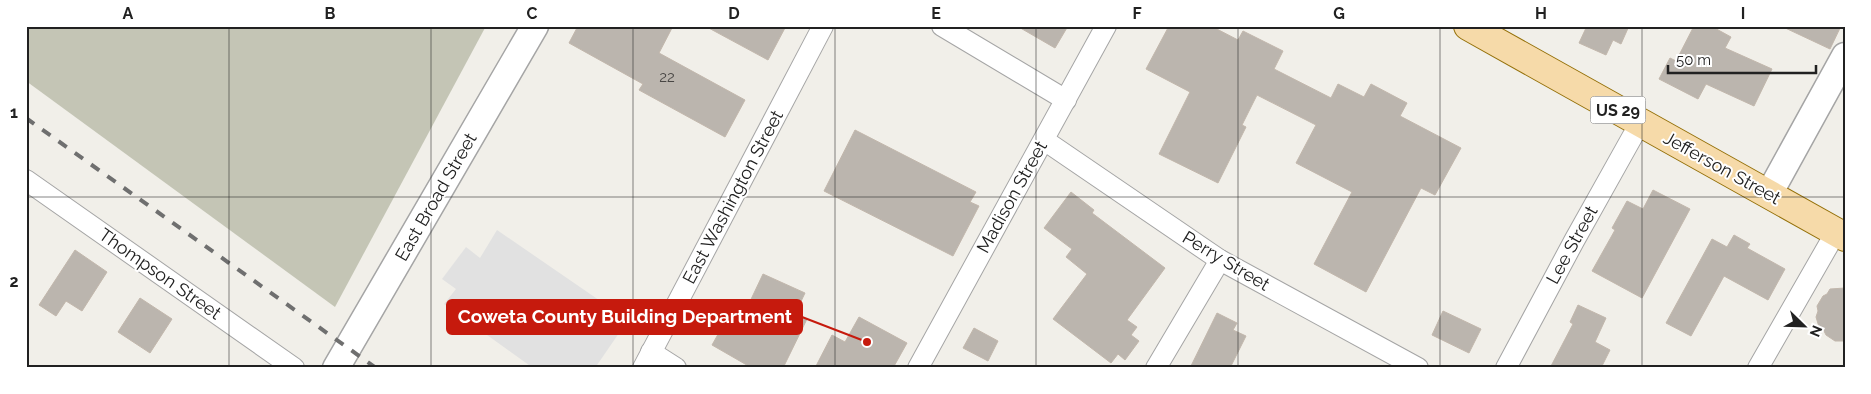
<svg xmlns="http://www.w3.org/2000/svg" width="1871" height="394" viewBox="0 0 1871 394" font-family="Raleway,sans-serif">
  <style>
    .construction { fill: #c4c5b5 }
    .parking { fill: #e1e1e1 }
    .building { fill: #bbb5ae; stroke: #c2b7ac }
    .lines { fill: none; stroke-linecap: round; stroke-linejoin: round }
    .minor-casing { stroke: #a5a5a5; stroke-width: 22 }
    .tertiary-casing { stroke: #a5a5a5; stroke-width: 29 }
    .primary-casing { stroke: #95710a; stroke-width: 30 }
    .minor { stroke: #fff; stroke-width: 20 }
    .tertiary { stroke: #fff; stroke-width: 26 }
    .primary { stroke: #f6daa9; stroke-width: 28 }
    .rail { stroke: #6f6f6f; stroke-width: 4; stroke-dasharray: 10 10; stroke-linecap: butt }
    .grid { fill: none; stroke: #212121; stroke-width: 1; stroke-opacity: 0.55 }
    .labels { text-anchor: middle; stroke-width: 4; stroke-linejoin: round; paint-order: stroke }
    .number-label { font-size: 15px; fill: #484644 }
    .shield { fill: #fff; stroke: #646464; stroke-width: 1 }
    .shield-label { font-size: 16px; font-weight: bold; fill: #212121 }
    .street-label { font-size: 18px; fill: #212121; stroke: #fff }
    .leader { fill: none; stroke: #c61a0d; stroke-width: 2 }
    .callout-dot { fill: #c61a0d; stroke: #fff; stroke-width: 2 }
    .callout { fill: #c61a0d; stroke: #c61a0d; stroke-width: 2 }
    .callout-label { font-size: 19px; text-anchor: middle; font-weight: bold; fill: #fff }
    .neatline { fill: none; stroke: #212121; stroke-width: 2 }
    .grid-label { font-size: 16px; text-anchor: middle; font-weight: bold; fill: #212121 }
  </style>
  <rect width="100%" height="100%" fill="#f1efe9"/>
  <!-- construction -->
  <polygon class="construction" points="26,26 486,26 335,307 26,81"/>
  <!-- parking -->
  <polygon class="parking" points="497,230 628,320 595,368 533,368 444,304 456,289 442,279 466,247 480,258"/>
  <!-- building -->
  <g class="building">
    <polygon points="578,26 673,26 659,53 745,100 725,137 639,90 643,84 569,43"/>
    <polygon points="705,26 786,26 768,60"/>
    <polygon points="1017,26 1068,26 1055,48"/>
    <polygon points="1169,26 1211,26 1238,40 1243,31 1283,51 1274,69 1331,98 1338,84 1364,97 1371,84 1407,103 1400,116 1461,148 1435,195 1421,188 1366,292 1314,264 1352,192 1296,163 1316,125 1257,95 1242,125 1246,127 1218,183 1159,154 1190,92 1146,69"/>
    <polygon points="1583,26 1629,26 1621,44 1613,40 1606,55 1579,43 1586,28"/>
    <polygon points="1694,26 1711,26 1731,37 1725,48 1772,69 1754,106 1706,84 1698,99 1659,79 1670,58 1676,61"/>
    <polygon points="1781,26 1841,26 1830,49"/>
    <polygon points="855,130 976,192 970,202 979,206 953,256 824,191"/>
    <polygon points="1653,190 1690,209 1642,298 1592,271 1615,230 1612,228 1627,201 1643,209"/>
    <polygon points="1071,192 1094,210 1092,213 1165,268 1127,320 1137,327 1131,335 1139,341 1125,360 1118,354 1111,363 1053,319 1087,274 1066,257 1072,249 1044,228"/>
    <polygon points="1734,235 1750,244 1747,248 1785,269 1768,300 1724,276 1691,336 1666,323 1712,239 1727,247"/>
    <polygon points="75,250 107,272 82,311 66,301 56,316 39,305"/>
    <polygon points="763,274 805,293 795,314 807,319 783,368 752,368 712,345 734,306 745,312"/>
    <polygon points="1845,288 1845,341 1835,341 1826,335 1824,331 1819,327 1816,317 1818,311 1817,306 1823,296 1827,294 1830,289"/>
    <polygon points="140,298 172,319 150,353 118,332"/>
    <polygon points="1578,305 1606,318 1595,342 1610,350 1601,368 1550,368 1573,324 1570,322"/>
    <polygon points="1443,311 1481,329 1469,353 1432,335"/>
    <polygon points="1217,313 1237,323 1233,330 1246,336 1230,368 1190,368"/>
    <polygon points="859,317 907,343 893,368 815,368 832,335 845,342"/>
    <polygon points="974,328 998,341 988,361 963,348"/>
  </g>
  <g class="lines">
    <!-- minor casing -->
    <g class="minor-casing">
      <g id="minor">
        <polyline points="942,26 1066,100"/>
        <polyline points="1044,140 1220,260 1418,368"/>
        <polyline points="26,180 294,368"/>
        <polyline points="651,352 676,368"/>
        <polyline points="643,368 823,26"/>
        <polyline points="918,368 1106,26"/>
        <polyline points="1156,368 1220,260"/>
        <polyline points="1506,368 1574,241 1640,123"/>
        <polyline points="1758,368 1836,232"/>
      </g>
    </g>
    <!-- tertiary casing -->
    <g class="tertiary-casing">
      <g id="tertiary">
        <polyline points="1769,194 1845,56"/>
        <polyline points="336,368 535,26"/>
      </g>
    </g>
    <!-- primary casing -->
    <g class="primary-casing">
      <polyline id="primary" points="1468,26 1845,237"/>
    </g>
    <!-- minor -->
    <use href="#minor" class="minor"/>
    <!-- tertiary -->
    <use href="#tertiary" class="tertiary"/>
    <!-- primary -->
    <use href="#primary" class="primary"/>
    <!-- rail -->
    <polyline class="rail" points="26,118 376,368"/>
  </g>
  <!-- grid -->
  <path class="grid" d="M229 26V368M431 26V368M633 26V368M835 26V368M1036 26V368M1238 26V368M1440 26V368M1642 26V368M26 197H1845"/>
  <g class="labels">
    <!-- number labels -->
    <g class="number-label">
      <text x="667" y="82">22</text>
    </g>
    <!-- shield labels -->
    <rect class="shield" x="1590.5" y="96.5" width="55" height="27" rx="4"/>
    <g class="shield-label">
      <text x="1618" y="116">US 29</text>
    </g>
    <!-- street labels -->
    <g class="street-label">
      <text transform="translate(1722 168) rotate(29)" y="6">Jefferson Street</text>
      <text transform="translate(436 197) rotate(-60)" y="6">East Broad Street</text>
      <text transform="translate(733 197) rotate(-62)" y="6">East Washington Street</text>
      <text transform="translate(1012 197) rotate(-61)" y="6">Madison Street</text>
      <text transform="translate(1572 245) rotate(-61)" y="6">Lee Street</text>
      <text transform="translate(1226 261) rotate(31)" y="6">Perry Street</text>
      <text transform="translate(160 274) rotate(35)" y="6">Thompson Street</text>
    </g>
  </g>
  <!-- callouts -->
  <path class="leader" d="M867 342L802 317"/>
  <circle class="callout-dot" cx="867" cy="342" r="5"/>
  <rect class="callout" x="447" y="300" width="355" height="34" rx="5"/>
  <g class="callout-label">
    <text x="625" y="323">Coweta County Building Department</text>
  </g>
  <!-- border -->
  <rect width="1871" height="394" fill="none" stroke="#ffffff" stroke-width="55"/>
  <!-- north arrow -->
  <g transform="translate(1804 326) rotate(113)" stroke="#ffffff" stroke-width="4" paint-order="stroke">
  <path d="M0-4L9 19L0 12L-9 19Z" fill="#212121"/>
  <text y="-8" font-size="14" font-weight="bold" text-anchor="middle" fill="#212121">N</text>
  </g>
  <!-- scale -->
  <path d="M1668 65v8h148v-8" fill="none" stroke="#212121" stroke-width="2.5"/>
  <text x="1676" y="65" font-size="15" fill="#212121" stroke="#ffffff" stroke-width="4" paint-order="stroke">50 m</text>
  <rect x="28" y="28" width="1816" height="338" class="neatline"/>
  <g class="grid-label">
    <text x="128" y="19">A</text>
    <text x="330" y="19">B</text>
    <text x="532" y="19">C</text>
    <text x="734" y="19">D</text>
    <text x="936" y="19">E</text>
    <text x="1137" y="19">F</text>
    <text x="1339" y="19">G</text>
    <text x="1541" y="19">H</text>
    <text x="1743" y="19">I</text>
    <text x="14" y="118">1</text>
    <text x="14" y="287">2</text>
  </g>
</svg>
